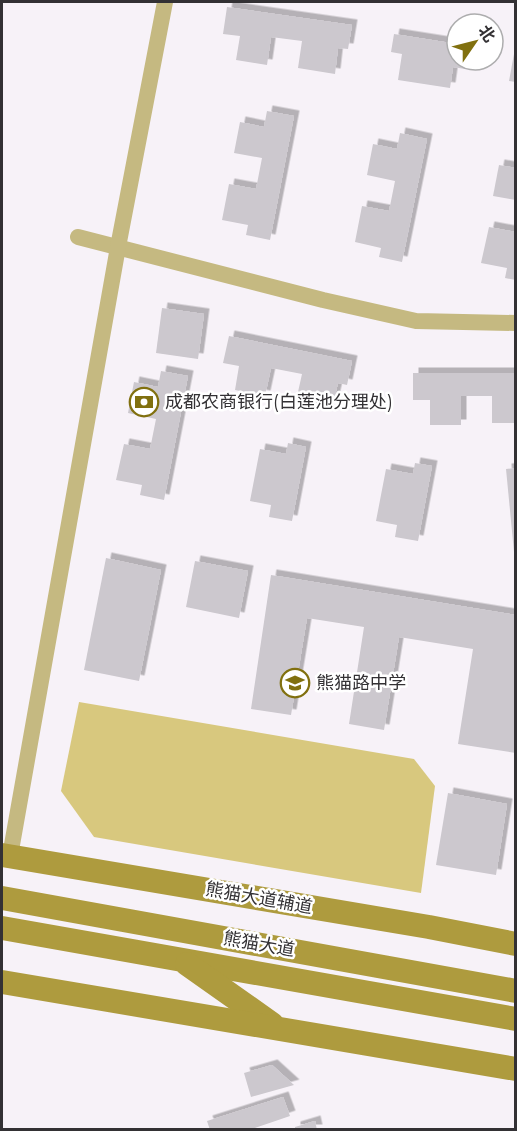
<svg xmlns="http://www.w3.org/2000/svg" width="517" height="1131" viewBox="0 0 517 1131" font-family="Montserrat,'Noto Sans SC',sans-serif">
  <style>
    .green { fill: #d8c87e }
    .building { fill: #ccc8ce; filter: url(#shadow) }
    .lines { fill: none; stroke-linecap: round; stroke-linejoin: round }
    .street { stroke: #c5b981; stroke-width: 16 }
    .secondary { stroke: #ae9b3e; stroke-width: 24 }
    .labels { text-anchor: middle; stroke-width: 5; stroke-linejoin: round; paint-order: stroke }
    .poi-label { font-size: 18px; fill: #333134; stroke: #fff; text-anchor: start }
    .street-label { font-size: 18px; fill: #333134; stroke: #fff }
  </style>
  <defs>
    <filter id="shadow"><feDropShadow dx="5.5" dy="-5.5" stdDeviation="0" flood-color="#0004"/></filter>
  </defs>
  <rect width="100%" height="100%" fill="#f7f2f8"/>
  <!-- green -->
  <polygon class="green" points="79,702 414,759 435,786 421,893 94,837 61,791"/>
  <!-- building -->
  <g class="building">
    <polygon points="227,7 352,25 348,49 338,48 335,74 298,68 302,41 271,37 267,65 236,60 240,36 223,34"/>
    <polygon points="394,34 457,44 457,60 467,60 465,69 453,67 450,88 398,80 402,54 391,52"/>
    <polygon points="514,54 516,54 516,82 509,81"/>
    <polygon points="267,111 294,116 270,240 246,235 248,225 222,220 229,184 256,189 262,158 234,153 240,122 264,127"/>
    <polygon points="400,133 427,139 402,262 379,257 381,248 355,242 362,206 389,211 395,181 367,175 373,144 397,149"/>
    <polygon points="499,165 516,168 516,200 493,196"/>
    <polygon points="489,227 516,232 516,280 505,278 507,268 481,263"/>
    <polygon points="162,308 204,314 198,359 156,353"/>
    <polygon points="229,336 352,361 347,385 338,383 332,408 296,401 302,374 271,368 265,396 235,390 239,366 223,363"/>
    <polygon points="161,371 188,376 164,500 140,495 142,485 116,480 124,444 150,449 156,419 128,413 134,382 158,387"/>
    <polygon points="413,373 516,373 516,423 492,423 492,396 461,396 461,425 430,425 430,400 413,400"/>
    <polygon points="288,443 306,447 292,521 269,517 271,505 250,501 260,449 286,454"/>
    <polygon points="415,463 432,466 418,541 395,537 397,525 376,521 386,469 413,474"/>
    <polygon points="516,468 516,552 514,552 506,469"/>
    <polygon points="106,558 161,570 139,681 84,670"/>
    <polygon points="195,561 248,571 239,618 186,607"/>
    <polygon points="271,575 516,615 516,753 458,744 473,649 399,637 384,730 349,724 364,627 307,618 291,715 251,709"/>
    <polygon points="448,793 507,804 496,875 436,865"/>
    <polygon points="272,1065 294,1085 251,1097 244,1073"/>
    <polygon points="283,1097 290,1116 249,1130 210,1130 207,1121"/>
    <polygon points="315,1121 317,1130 295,1130 295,1127"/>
  </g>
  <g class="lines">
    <!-- street -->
    <g class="street">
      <polyline points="78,237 323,300 416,321 516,323"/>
      <polyline points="10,856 118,247 165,2"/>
    </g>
    <!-- secondary -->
    <g class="secondary">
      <polyline points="2,855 429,927 516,944"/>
      <polyline points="2,898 516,991"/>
      <polyline points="2,928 516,1019"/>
      <polyline points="187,964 272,1024"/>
      <polyline points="2,982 516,1069"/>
    </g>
  </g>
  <!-- icons -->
  <defs>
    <g id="bank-ring" transform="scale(1.5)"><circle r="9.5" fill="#fff" stroke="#81700f" stroke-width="1.5"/><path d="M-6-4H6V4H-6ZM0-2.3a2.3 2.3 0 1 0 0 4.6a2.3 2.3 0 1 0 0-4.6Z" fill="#81700f"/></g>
    <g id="school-ring" transform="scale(1.5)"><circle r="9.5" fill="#fff" stroke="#81700f" stroke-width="1.5"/><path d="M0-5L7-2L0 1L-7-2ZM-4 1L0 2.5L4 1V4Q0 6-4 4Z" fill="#81700f"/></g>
  </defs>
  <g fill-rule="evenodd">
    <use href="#bank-ring" x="144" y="402"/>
    <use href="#school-ring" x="295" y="683"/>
  </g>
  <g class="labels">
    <!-- poi labels -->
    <g class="poi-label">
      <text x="165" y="408">成都农商银行(白莲池分理处)</text>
      <text x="316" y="689">熊猫路中学</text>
    </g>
    <!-- street labels -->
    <g class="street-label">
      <text transform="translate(259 898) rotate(10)" y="6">熊猫大道辅道</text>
      <text transform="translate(259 944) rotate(10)" y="6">熊猫大道</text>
    </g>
  </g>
  <!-- border -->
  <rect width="517" height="1131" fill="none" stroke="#333134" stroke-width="6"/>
  <!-- north arrow -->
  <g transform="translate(475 42) rotate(55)"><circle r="28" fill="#ffffff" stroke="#adadae" stroke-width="1.5"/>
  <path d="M0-4.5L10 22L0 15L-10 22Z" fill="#81700f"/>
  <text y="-9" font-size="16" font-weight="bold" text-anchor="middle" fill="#333134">北</text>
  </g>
</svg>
